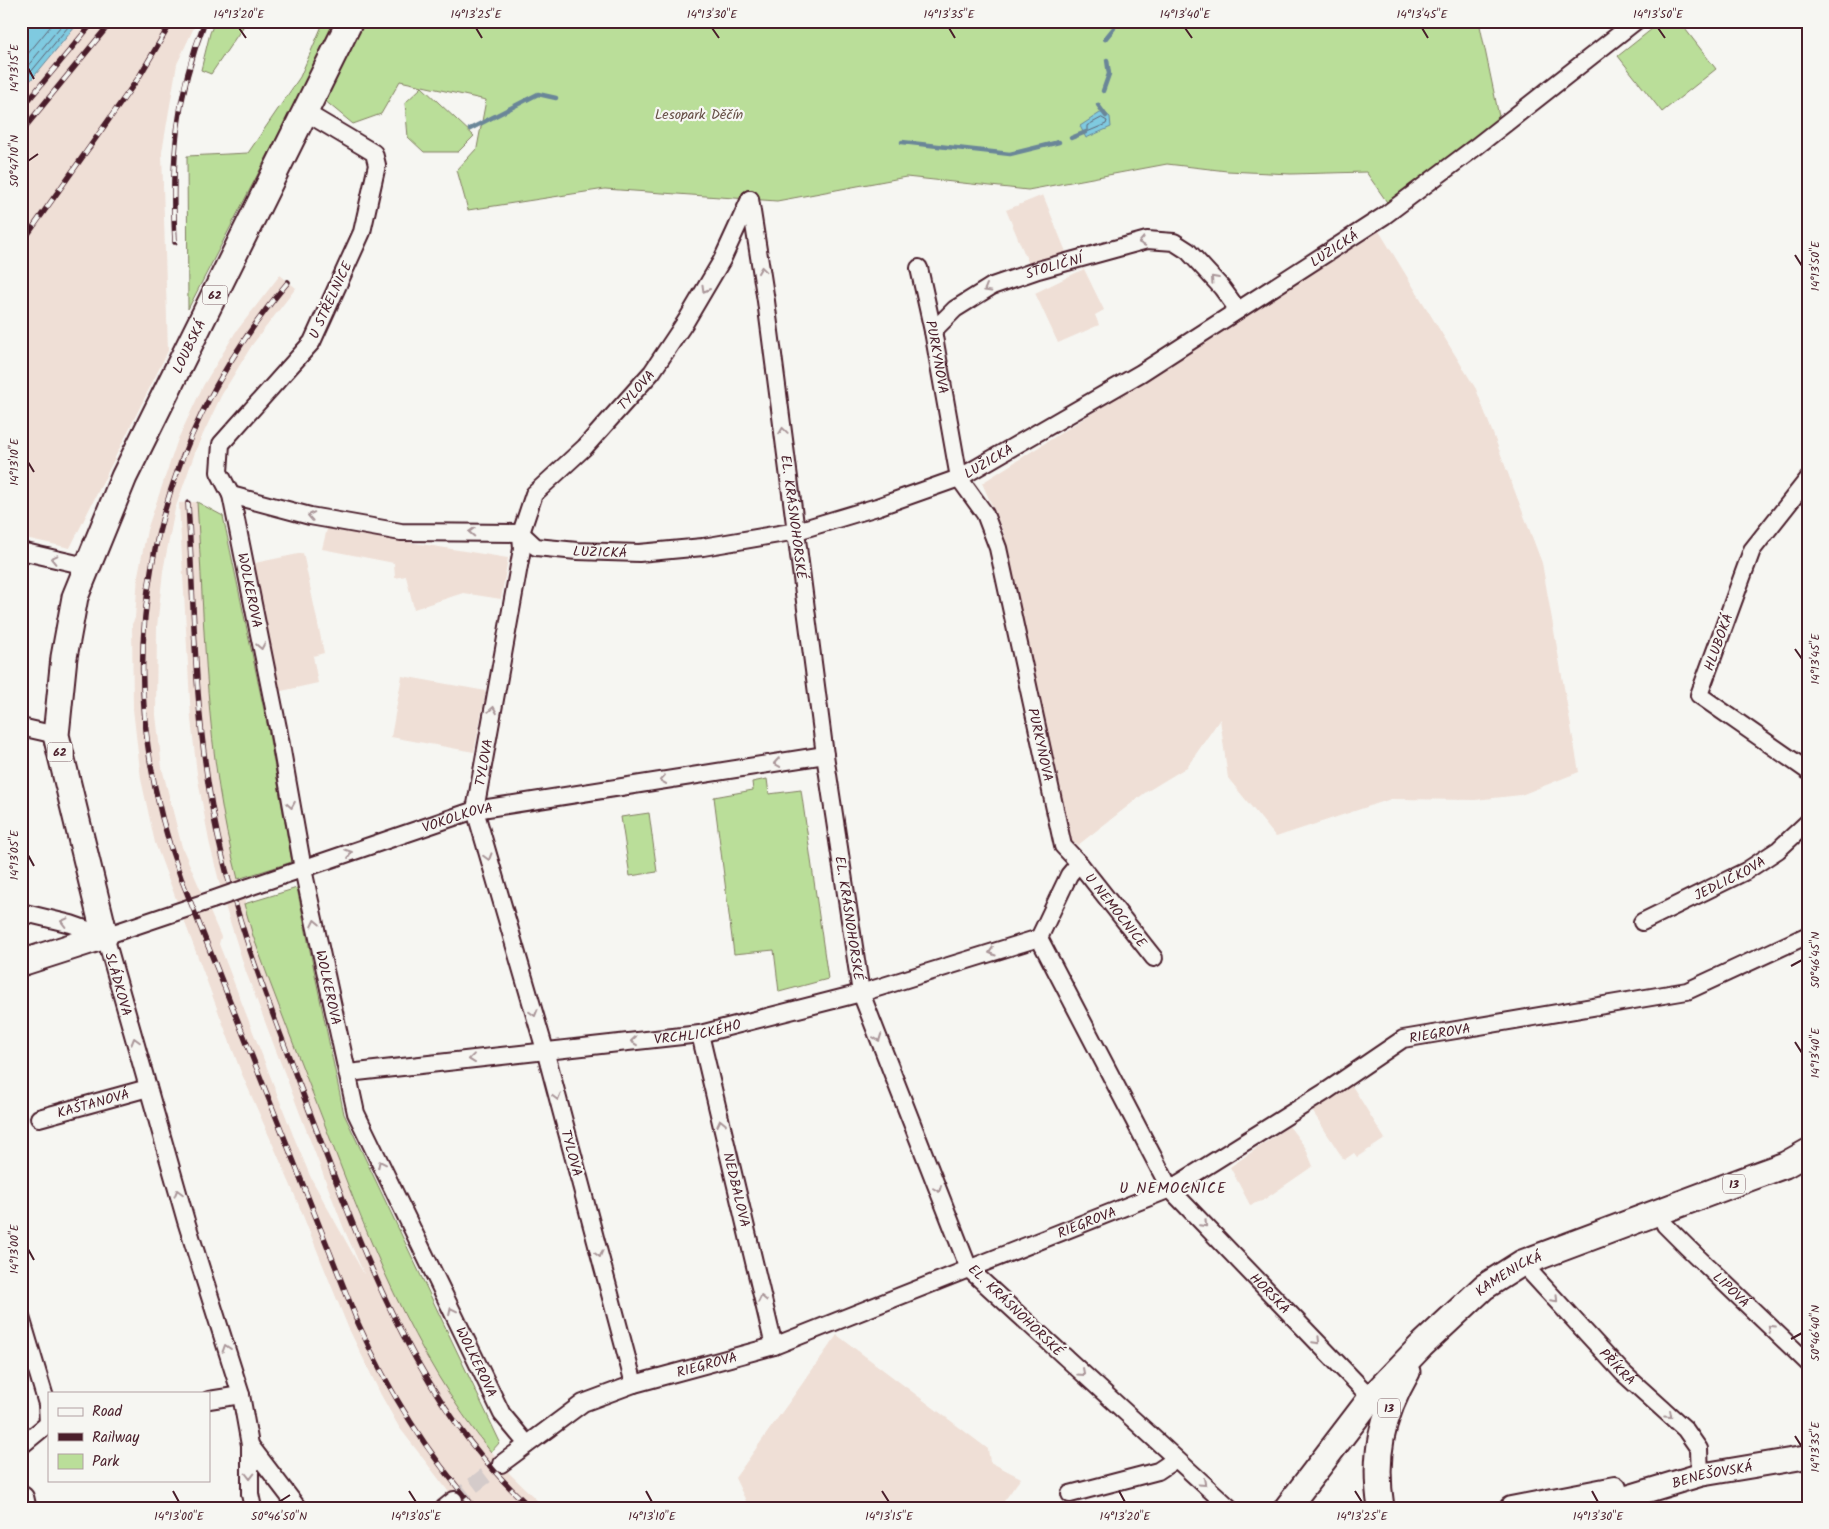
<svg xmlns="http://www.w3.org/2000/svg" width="1829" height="1529" viewBox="0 0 1829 1529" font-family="Kalam,sans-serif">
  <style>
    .built { fill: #efdfd6 }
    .green { fill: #bade99; stroke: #827e62 }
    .water { fill: #7fcae0; stroke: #6a8698 }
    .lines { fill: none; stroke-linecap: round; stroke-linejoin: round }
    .shore { stroke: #5f6373; stroke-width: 1 }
    .stream { stroke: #6a8698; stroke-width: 4.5 }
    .minor-tunnel { stroke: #d4cbca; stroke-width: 16; stroke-dasharray: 16 8; stroke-linecap: butt }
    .minor-casing { stroke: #4a1f2b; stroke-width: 20 }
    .secondary-casing { stroke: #4a1f2b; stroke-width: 26 }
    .primary-casing { stroke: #4a1f2b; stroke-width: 29 }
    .minor { stroke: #f6f6f2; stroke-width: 16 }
    .secondary { stroke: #f6f6f2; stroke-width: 22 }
    .primary { stroke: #f6f6f2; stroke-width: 25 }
    .rail-casing { stroke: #4a1f2b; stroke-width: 5.5 }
    .rail { stroke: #f6f6f2; stroke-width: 4; stroke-dasharray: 11; stroke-linecap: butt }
    .minor-bridge-casing { stroke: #4a1f2b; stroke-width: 20; stroke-linecap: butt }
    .minor-bridge { stroke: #f6f6f2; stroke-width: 16 }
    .oneway { stroke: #a99598 }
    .ticks { fill: none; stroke: #4a1f2b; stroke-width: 2 }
    .labels { text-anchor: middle; stroke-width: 4.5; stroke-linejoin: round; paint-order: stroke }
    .shield { fill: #f6f6f2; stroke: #7e6067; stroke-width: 1 }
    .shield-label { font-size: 12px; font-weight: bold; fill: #4a1f2b }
    .park-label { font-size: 14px; fill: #664f46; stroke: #f6f6f2 }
    .street-label { font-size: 14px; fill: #4a1f2b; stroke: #f6f6f2 }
    .neighbourhood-label { font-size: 15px; letter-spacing: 1px; fill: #4a1f2b; stroke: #f6f6f2 }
    .neatline { fill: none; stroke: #4a1f2b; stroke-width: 2 }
    .ticks-label { font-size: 12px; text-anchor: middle; fill: #4a1f2b }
  </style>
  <rect width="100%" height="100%" fill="#f6f6f2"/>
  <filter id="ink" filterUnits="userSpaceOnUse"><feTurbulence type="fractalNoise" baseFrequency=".02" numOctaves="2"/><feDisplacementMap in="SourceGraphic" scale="10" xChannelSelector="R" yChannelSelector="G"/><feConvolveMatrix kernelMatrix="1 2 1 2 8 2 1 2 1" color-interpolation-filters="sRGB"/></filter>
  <g filter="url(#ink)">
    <!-- built -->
    <g class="built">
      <polygon points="80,21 197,21 177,64 162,152 168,351 70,548 21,537 21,92"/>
      <polygon points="1043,195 1066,252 1030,267 1006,210"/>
      <polygon points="1379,231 1476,389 1542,563 1579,772 1521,795 1475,800 1391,799 1276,837 1228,778 1220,719 1187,767 1146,792 1078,845 1072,842 1003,531 982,483"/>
      <polygon points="1084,269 1104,310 1095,315 1099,325 1058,343 1035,293"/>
      <polygon points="280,275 296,288 252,345 221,396 197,447 175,509 163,571 157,627 156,715 162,768 182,847 221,937 219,944 293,1135 311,1178 365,1276 344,1229 246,972 226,909 209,841 197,774 191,719 179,503 197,502 206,668 216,771 234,864 264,966 362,1222 409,1323 431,1364 470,1425 510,1474 545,1508 461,1508 399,1427 381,1395 348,1327 291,1186 241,1072 155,843 141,779 133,709 132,624 135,618 138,575 147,530 178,439 203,386 235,333"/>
      <polygon points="327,529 508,558 501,599 463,593 414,609 406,576 395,578 394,563 322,549"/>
      <polygon points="303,553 324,653 313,656 318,683 277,692 250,564"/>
      <polygon points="402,676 486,691 474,752 391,737"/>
      <polygon points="1351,1084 1385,1139 1357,1157 1354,1153 1344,1160 1311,1109"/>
      <polygon points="1289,1126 1305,1147 1313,1166 1262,1201 1250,1205 1230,1167"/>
      <polygon points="837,1335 988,1449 990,1462 1021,1478 999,1508 743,1508 746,1501 735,1478"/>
    </g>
    <!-- green -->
    <g class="green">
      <polygon points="215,21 247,21 211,74 201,70 210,33"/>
      <polygon points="324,21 337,21 188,309 187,156 248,153 300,77"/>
      <polygon points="361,21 1479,21 1501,126 1389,205 1366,172 1291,174 1227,171 1167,164 1028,190 906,177 777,201 605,189 468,210 457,170 477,148 486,100 400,81 381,114 353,124 324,100"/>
      <polygon points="1662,21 1679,21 1716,69 1662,112 1618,56"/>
      <polygon points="422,87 474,136 458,152 424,152 408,137 405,103"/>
      <path d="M197 502 223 516 268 729 292 862 238 879C205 757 205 629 197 502Z"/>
      <polygon points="767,779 769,794 801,790 828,979 779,992 774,950 734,954 714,797 753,790 752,782"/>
      <polygon points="649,813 657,872 630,876 621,817"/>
      <path d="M297 888 344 1114 500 1442 491 1452C412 1354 367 1236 323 1120 299 1058 275 998 253 936L244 904Z"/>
    </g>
    <!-- water -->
    <g class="water">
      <polygon points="21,21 80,21 21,92"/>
      <polygon points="1100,113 1105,113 1110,117 1111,127 1086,138 1080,126"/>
    </g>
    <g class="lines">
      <!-- shore -->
      <g class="shore">
        <polyline points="21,62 55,21"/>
        <polyline points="21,74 65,21"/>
        <polyline points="21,84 73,21"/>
        <polygon points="1102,118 1107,121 1106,124 1087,132 1087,126"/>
      </g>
      <!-- stream -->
      <g class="stream">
        <polyline points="1105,39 1114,28"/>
        <polyline points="1103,91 1109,74 1107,60"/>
        <polyline points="1098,105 1106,116"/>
        <polyline points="470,129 538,94 556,98"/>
        <polyline points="1071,138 1086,132"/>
        <polyline points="902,142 1010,154 1059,142"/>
      </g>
      <!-- minor-tunnel -->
      <polyline class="minor-tunnel" points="454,1500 501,1464"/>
      <!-- minor casing -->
      <g class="minor-casing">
        <g id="minor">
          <path id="s1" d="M305 112 374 153 377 165 362 232 312 342 221 444 219 472 231 495 278 728 303 869 356 1113 502 1414 527 1444"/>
          <path id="s2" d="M750 199 766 301 825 755 861 993 969 1269 1230 1508"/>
          <path id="s3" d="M919 268 933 331 959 478 985 514 998 548 1063 846 1079 863 1069 875 1039 938 1170 1189 1371 1398"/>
          <path id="s4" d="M933 331 955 309 992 286 1038 270 1147 240 1174 242 1188 251 1222 288 1238 310"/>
          <polyline points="1808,479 1752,550 1699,695 1808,771"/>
          <path id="s5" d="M231 495 310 516 401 532 521 533 536 547 577 551 639 553 703 547 797 531 877 507 959 478 1141 373 1384 216 1477 146 1636 21"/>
          <polyline points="21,551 86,566"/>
          <polyline points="21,727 56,735"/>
          <path id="s6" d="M1079 863 1154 958"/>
          <path id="s7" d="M249 887 475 810 825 755"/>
          <polyline points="21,912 71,924 105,936"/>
          <path id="s8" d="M1642 922 1746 871 1778 850 1808 822"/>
          <path id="s9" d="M105 936 186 1221 241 1395 250 1445V1494L253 1508"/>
          <polyline points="105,936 212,900"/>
          <path id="s10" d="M700 1034 774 1346"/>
          <path id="s11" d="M348 1073 700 1034 861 993 1039 938"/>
          <path id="s12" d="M39 1118 148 1088"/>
          <path id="s13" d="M1659 1211 1665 1225 1687 1247 1808 1363"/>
          <path id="s14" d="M1522 1263 1623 1373 1685 1429 1699 1449 1700 1475"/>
          <polyline points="21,1317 47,1404 48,1424"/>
          <path id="s15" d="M634 1384 545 1050 475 810 522 549 521 533 534 494 585 447 652 372 686 321 722 260 750 199"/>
          <polyline points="209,1400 241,1395"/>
          <polyline points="250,1445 298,1508"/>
          <polyline points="21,1446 49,1423"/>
          <path id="s16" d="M501 1464 583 1403 634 1384 774 1346 1170 1189 1328 1090 1403 1039 1687 991 1808 935"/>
          <polyline points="1070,1494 1158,1471 1176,1459"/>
          <polyline points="444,1508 454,1500"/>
        </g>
      </g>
      <!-- secondary casing -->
      <g class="secondary-casing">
        <g id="secondary">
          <polyline points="1511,1508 1615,1488"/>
          <path id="s17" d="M1591 1508 1700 1475 1808 1457"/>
        </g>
      </g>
      <!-- primary casing -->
      <g class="primary-casing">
        <g id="primary">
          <path id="s18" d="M21 963 105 936 56 735 64 657 75 597 124 477 350 21"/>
          <polyline points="21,1499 23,1508"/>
          <path id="s19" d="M1287 1508 1371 1398 1421 1346 1484 1287 1522 1263 1752 1177 1785 1165 1808 1152"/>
          <path d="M1381 1508C1373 1456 1381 1417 1407 1372"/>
        </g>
      </g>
      <!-- minor -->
      <use href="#minor" class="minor"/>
      <!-- secondary -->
      <use href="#secondary" class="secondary"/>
      <!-- primary -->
      <use href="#primary" class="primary"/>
      <!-- rail casing -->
      <g class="rail-casing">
        <g id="rail">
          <polyline points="21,109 94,21"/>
          <polyline points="21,132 112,21"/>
          <path d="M175 242C171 162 175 97 205 21"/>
          <polyline points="21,244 139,77 172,21"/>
          <path d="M288 282C145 452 104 668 181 878L358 1323C388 1391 426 1452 475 1508"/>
          <path d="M188 503C194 604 194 707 212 807 230 908 268 1001 304 1097 359 1241 413 1402 531 1508"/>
        </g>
      </g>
      <!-- rail -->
      <use href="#rail" class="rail"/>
      <!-- minor-bridge casing -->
      <g class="minor-bridge-casing">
        <polyline id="minor-bridge" points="212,900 249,887"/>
      </g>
      <!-- minor-bridge -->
      <use href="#minor-bridge" class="minor-bridge"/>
    </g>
    <!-- one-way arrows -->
    <defs><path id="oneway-chevron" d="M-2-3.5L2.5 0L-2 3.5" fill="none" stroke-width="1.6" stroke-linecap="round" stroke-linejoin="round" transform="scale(1.25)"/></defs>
    <g class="oneway">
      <use href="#oneway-chevron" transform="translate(1142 242) rotate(169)"/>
      <use href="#oneway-chevron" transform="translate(762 270) rotate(-98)"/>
      <use href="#oneway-chevron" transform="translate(1214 279) rotate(-132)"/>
      <use href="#oneway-chevron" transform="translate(705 289) rotate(120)"/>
      <use href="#oneway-chevron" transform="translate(987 289) rotate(150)"/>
      <use href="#oneway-chevron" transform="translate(783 431) rotate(-98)"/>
      <use href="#oneway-chevron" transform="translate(311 516) rotate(-169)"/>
      <use href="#oneway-chevron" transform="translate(472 532) rotate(-178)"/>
      <use href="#oneway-chevron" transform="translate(54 559) rotate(-167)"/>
      <use href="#oneway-chevron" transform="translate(261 646) rotate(79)"/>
      <use href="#oneway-chevron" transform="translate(493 710) rotate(-80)"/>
      <use href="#oneway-chevron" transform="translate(777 763) rotate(171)"/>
      <use href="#oneway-chevron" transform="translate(663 780) rotate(172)"/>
      <use href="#oneway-chevron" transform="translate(291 805) rotate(80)"/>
      <use href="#oneway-chevron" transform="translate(349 853) rotate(-19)"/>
      <use href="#oneway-chevron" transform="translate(488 857) rotate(74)"/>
      <use href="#oneway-chevron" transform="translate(64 922) rotate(-166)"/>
      <use href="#oneway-chevron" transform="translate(315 923) rotate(-102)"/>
      <use href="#oneway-chevron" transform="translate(992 952) rotate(163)"/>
      <use href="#oneway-chevron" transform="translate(534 1013) rotate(74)"/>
      <use href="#oneway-chevron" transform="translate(878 1038) rotate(69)"/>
      <use href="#oneway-chevron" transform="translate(135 1041) rotate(-106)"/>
      <use href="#oneway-chevron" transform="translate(634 1041) rotate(174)"/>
      <use href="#oneway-chevron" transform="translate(472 1059) rotate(173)"/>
      <use href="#oneway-chevron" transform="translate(557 1097) rotate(75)"/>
      <use href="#oneway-chevron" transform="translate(721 1123) rotate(-103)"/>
      <use href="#oneway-chevron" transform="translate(381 1164) rotate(-116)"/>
      <use href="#oneway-chevron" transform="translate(938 1189) rotate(69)"/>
      <use href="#oneway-chevron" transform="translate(178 1193) rotate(-106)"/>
      <use href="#oneway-chevron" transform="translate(1204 1224) rotate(46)"/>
      <use href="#oneway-chevron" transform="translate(599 1254) rotate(75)"/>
      <use href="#oneway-chevron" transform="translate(762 1299) rotate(-103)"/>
      <use href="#oneway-chevron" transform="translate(1555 1299) rotate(47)"/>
      <use href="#oneway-chevron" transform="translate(452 1311) rotate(-116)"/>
      <use href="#oneway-chevron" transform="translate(1771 1328) rotate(-136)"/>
      <use href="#oneway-chevron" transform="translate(1317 1341) rotate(46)"/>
      <use href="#oneway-chevron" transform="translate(226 1348) rotate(-108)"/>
      <use href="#oneway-chevron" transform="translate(1082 1373) rotate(42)"/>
      <use href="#oneway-chevron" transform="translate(1669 1415) rotate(42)"/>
      <use href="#oneway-chevron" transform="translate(250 1476) rotate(90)"/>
      <use href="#oneway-chevron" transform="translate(1203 1483) rotate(42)"/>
    </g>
  </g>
  <!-- ticks -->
  <path class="ticks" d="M239 28 246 38M476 28 482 38M712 28 719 38M949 28 955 38M1185 28 1192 38M1422 28 1428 38M1658 28 1665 38M28 68 34 79M28 161 38 154M1795 255 1802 266M28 462 34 472M1795 649 1802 659M28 855 34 866M1791 966 1802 960M1795 1042 1802 1053M28 1249 34 1260M1791 1339 1802 1333M1795 1436 1802 1447M173 1491 179 1502M409 1491 416 1502M646 1491 652 1502M882 1491 889 1502M1119 1491 1125 1502M1355 1491 1362 1502M1592 1491 1598 1502M279 1502 290 1495"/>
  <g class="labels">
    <!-- shield labels -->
    <g class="shield">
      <rect x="202.5" y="285.5" width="25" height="19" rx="4"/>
      <rect x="47.5" y="742.5" width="25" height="19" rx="4"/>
      <rect x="1723" y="1174.5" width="22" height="19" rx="4"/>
      <rect x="1378" y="1398.5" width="22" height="19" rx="4"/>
    </g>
    <g class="shield-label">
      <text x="215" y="299">62</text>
      <text x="60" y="756">62</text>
      <text x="1734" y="1188">13</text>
      <text x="1389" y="1412">13</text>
    </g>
    <!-- park labels -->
    <g class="park-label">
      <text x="699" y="119">Lesopark Děčín</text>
    </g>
    <!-- street labels -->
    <g class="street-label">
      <text dy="5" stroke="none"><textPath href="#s5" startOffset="1188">LUŽICKÁ</textPath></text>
      <text dy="5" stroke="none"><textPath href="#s4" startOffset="140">STOLIČNÍ</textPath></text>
      <text transform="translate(330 300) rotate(-65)" y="5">U STŘELNICE</text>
      <text dy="5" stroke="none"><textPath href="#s18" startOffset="710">LOUBSKÁ</textPath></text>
      <text dy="5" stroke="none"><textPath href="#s3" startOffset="91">PURKYŇOVA</textPath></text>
      <text dy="5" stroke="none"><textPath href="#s15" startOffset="1064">TYLOVA</textPath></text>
      <text dy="5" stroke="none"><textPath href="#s5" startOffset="782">LUŽICKÁ</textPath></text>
      <text dy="5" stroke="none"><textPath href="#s2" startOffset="321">EL. KRÁSNOHORSKÉ</textPath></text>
      <text dy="5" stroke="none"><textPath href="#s5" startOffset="379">LUŽICKÁ</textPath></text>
      <text dy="5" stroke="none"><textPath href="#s1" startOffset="570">WOLKEROVA</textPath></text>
      <text transform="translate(1718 642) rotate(-70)" y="5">HLUBOKÁ</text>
      <text dy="5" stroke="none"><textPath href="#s3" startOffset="496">PURKYŇOVA</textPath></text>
      <text dy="5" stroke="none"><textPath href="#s15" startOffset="644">TYLOVA</textPath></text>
      <text dy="5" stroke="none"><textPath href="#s7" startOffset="220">VOKOLKOVA</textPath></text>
      <text dy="5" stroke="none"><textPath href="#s8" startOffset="98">JEDLIČKOVA</textPath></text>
      <text dy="5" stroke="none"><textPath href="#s6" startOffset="60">U NEMOCNICE</textPath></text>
      <text dy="5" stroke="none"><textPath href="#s2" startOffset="726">EL. KRÁSNOHORSKÉ</textPath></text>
      <text dy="5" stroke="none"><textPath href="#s9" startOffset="50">SLÁDKOVA</textPath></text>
      <text dy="5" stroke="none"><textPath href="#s1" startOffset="975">WOLKEROVA</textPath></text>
      <text dy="5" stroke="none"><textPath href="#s11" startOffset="352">VRCHLICKÉHO</textPath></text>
      <text dy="5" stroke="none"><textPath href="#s16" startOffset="1042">RIEGROVA</textPath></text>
      <text dy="5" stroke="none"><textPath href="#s12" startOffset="56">KAŠTANOVÁ</textPath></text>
      <text transform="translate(572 1153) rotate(75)" y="5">TYLOVA</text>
      <text dy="5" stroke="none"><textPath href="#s10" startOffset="160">NEDBALOVA</textPath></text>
      <text dy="5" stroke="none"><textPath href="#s16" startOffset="638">RIEGROVA</textPath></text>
      <text dy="5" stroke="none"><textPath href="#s19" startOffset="325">KAMENICKÁ</textPath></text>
      <text dy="5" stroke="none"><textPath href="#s13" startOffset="108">LIPOVÁ</textPath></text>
      <text dy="5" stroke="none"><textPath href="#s3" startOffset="1136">HORSKÁ</textPath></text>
      <text transform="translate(1016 1310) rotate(44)" y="5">EL. KRÁSNOHORSKÉ</text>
      <text dy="5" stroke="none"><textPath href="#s1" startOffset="1380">WOLKEROVA</textPath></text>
      <text dy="5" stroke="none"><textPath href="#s16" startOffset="232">RIEGROVA</textPath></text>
      <text dy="5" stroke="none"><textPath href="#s14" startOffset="141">PŘÍKRÁ</textPath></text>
      <text dy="5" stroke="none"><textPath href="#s17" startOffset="126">BENEŠOVSKÁ</textPath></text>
    </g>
    <!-- neighbourhood labels -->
    <g class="neighbourhood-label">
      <text x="1173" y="1193">U NEMOCNICE</text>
    </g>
  </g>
  <!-- margin -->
  <rect width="1829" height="1529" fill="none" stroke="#f6f6f2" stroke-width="55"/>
  <!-- legend -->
  <rect x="48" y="1392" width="162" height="90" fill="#f6f6f2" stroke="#b1a0a2"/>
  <rect x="58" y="1408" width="25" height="8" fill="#f6f6f2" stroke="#b1a0a2"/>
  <text x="92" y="1416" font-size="15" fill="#4a1f2b">Road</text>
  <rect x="58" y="1433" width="25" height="8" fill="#4a1f2b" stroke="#b1a0a2"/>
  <text x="92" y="1442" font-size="15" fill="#4a1f2b">Railway</text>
  <rect x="58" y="1454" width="25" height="15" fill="#bade99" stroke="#b1a0a2"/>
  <text x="92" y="1466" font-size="15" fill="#4a1f2b">Park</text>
  <rect x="28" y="28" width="1774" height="1474" class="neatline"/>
  <g class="ticks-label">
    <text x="239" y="18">14°13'20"E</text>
    <text x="476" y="18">14°13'25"E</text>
    <text x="712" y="18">14°13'30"E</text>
    <text x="949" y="18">14°13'35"E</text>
    <text x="1185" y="18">14°13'40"E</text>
    <text x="1422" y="18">14°13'45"E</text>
    <text x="1658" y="18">14°13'50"E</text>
    <text transform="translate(14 68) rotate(-90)" y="4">14°13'15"E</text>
    <text transform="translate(14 161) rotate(-90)" y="4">50°47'10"N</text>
    <text transform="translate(1815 266) rotate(-90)" y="4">14°13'50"E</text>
    <text transform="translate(14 462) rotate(-90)" y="4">14°13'10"E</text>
    <text transform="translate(1815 659) rotate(-90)" y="4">14°13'45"E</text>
    <text transform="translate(14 855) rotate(-90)" y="4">14°13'05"E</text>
    <text transform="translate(1815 960) rotate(-90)" y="4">50°46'45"N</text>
    <text transform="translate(1815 1053) rotate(-90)" y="4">14°13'40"E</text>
    <text transform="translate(14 1249) rotate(-90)" y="4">14°13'00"E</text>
    <text transform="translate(1815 1333) rotate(-90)" y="4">50°46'40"N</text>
    <text transform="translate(1815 1447) rotate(-90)" y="4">14°13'35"E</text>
    <text x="179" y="1520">14°13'00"E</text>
    <text x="279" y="1520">50°46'50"N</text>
    <text x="416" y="1520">14°13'05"E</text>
    <text x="652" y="1520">14°13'10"E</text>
    <text x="889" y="1520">14°13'15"E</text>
    <text x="1125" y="1520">14°13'20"E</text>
    <text x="1362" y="1520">14°13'25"E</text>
    <text x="1598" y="1520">14°13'30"E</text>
  </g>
</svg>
